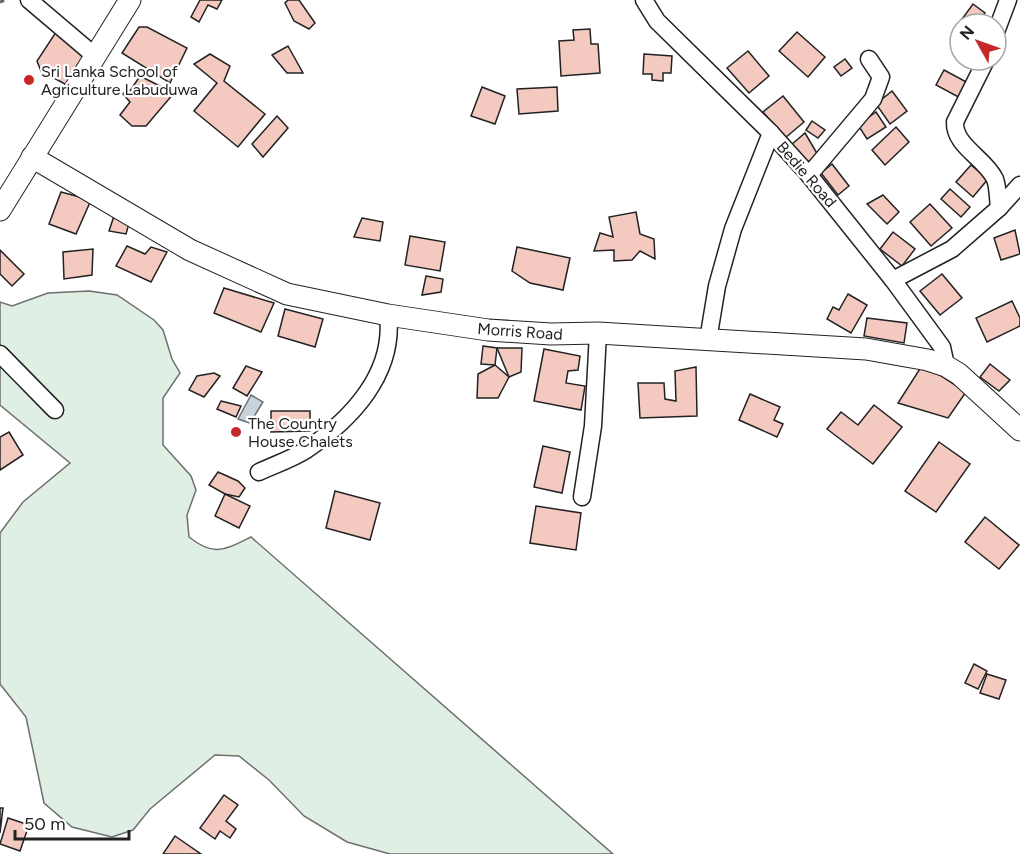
<svg xmlns="http://www.w3.org/2000/svg" width="1020" height="854" viewBox="0 0 1020 854" font-family="Figtree,sans-serif">
  <style>
    .green { fill: #e0efe3; stroke: #6f6f6f; stroke-width: 1.5 }
    .water { fill: #c7d3dd; stroke: #6f6f6f; stroke-width: 1.5 }
    .building { fill: #f3c9c0; stroke: #222; stroke-width: 1.5 }
    .lines { fill: none; stroke-linecap: round; stroke-linejoin: round }
    .minor-casing { stroke: #222; stroke-width: 19 }
    .major-casing { stroke: #222; stroke-width: 23 }
    .path { stroke: #646464; stroke-width: 3; stroke-dasharray: 4.5 3; stroke-linecap: butt }
    .minor { stroke: #fff; stroke-width: 16 }
    .major { stroke: #fff; stroke-width: 21 }
    .poi-dot { fill: #c62828; stroke: #fff; stroke-width: 2 }
    .labels { text-anchor: middle; stroke-width: 4.5; stroke-linejoin: round; paint-order: stroke }
    .poi-label { font-size: 16px; fill: #222; stroke: #fff; text-anchor: start }
    .street-label { font-size: 16px; fill: #222; stroke: #fff }
  </style>
  <rect width="100%" height="100%" fill="#fff"/>
  <!-- green -->
  <path class="green" d="M89 291 117 295 154 320 163 330 172 359 180 373 163 398V445L191 476 196 490 187 515 189 537C214 557 224 550 251 537L613 854H390L347 842 304 816 269 780 239 756 215 755 150 809 133 830 112 837 72 827 44 803 26 717 0 684V533L23 502 70 463 0 405V302L12 306 48 293Z"/>
  <!-- water -->
  <polygon class="water" points="251,395 263,402 250,423 238,419"/>
  <!-- building -->
  <g class="building">
    <polygon points="200,0 222,0 217,9 208,5 199,22 191,17"/>
    <polygon points="288,0 299,0 315,23 309,29 294,21 285,3"/>
    <polygon points="973,4 985,13 977,24 960,24 960,35 954,30"/>
    <polygon points="60,26 95,56 74,89 41,71 37,61"/>
    <polygon points="139,27 147,27 187,48 170,83 122,53"/>
    <polygon points="590,29 591,44 598,44 600,73 561,76 559,41 574,40 573,30"/>
    <polygon points="797,32 825,57 808,77 779,51"/>
    <polygon points="288,46 303,73 287,73 272,55"/>
    <polygon points="748,51 769,76 749,93 727,68"/>
    <polygon points="210,54 230,66 224,81 265,114 238,147 194,111 217,83 194,64"/>
    <polygon points="644,54 672,56 671,73 663,73 663,81 652,80 652,74 643,74"/>
    <polygon points="845,59 852,68 841,76 834,67"/>
    <polygon points="944,70 972,85 964,100 936,85"/>
    <polygon points="140,76 174,93 146,126 132,126 120,115 130,102 123,94 127,89 130,91"/>
    <polygon points="482,87 505,96 495,124 471,116"/>
    <polygon points="557,87 558,111 519,114 517,89"/>
    <polygon points="892,91 907,111 890,124 876,104"/>
    <polygon points="783,96 804,122 785,138 763,112"/>
    <polygon points="876,112 886,127 867,139 858,125"/>
    <polygon points="277,116 288,128 263,157 252,144"/>
    <polygon points="812,121 825,130 818,138 806,130"/>
    <polygon points="896,127 909,142 885,165 872,150"/>
    <polygon points="805,133 818,155 806,163 791,145"/>
    <polygon points="832,164 849,186 838,195 821,173"/>
    <polygon points="971,165 988,179 973,197 956,182"/>
    <polygon points="950,189 970,207 961,217 941,199"/>
    <polygon points="61,192 91,200 76,234 49,224"/>
    <polygon points="883,195 899,212 887,224 867,204"/>
    <polygon points="930,204 952,228 931,246 910,222"/>
    <polygon points="636,212 640,234 654,239 655,259 640,251 632,260 614,261 614,250 594,251 600,233 613,237 609,217"/>
    <polygon points="114,216 130,220 126,234 109,231"/>
    <polygon points="362,218 383,222 380,241 354,237"/>
    <polygon points="1015,230 1020,254 1001,260 994,238"/>
    <polygon points="893,232 915,249 902,266 880,249"/>
    <polygon points="410,236 445,242 440,271 405,265"/>
    <polygon points="127,246 145,254 151,247 167,252 151,282 116,266"/>
    <polygon points="517,247 570,258 563,290 530,283 512,271"/>
    <polygon points="93,249 92,275 64,279 63,252"/>
    <polygon points="0,250 24,274 12,286 0,274"/>
    <polygon points="942,274 962,298 940,315 920,291"/>
    <polygon points="426,276 443,279 441,292 422,295"/>
    <polygon points="224,288 274,303 261,332 214,313"/>
    <polygon points="848,294 867,305 851,333 827,319 833,307 839,310"/>
    <polygon points="1012,301 1020,318 1020,326 987,342 976,318"/>
    <polygon points="285,309 323,319 315,347 278,336"/>
    <polygon points="867,318 907,323 904,343 864,336"/>
    <polygon points="483,346 497,348 495,365 481,364"/>
    <polygon points="497,348 522,348 521,372 509,377"/>
    <polygon points="544,349 580,356 578,370 568,371 566,383 585,386 581,410 534,401"/>
    <polygon points="923,364 966,392 948,418 898,403"/>
    <polygon points="990,364 1010,380 999,391 980,377"/>
    <polygon points="495,365 509,377 498,398 477,398 478,374"/>
    <polygon points="246,366 262,372 247,396 233,388"/>
    <polygon points="696,367 697,416 640,418 638,383 664,383 665,399 676,401 675,371"/>
    <polygon points="214,373 220,376 204,397 189,390 197,376"/>
    <polygon points="750,394 780,407 774,420 783,424 777,437 739,420"/>
    <polygon points="221,401 241,406 236,417 217,409"/>
    <polygon points="874,405 902,427 873,464 827,429 841,412 858,425"/>
    <polygon points="271,411 310,411 310,431 271,432"/>
    <polygon points="9,432 23,455 0,470 0,437"/>
    <polygon points="939,442 970,464 936,512 905,491"/>
    <polygon points="543,446 570,452 562,493 534,487"/>
    <polygon points="218,472 238,481 245,488 239,497 225,494 209,485"/>
    <polygon points="335,491 380,503 370,540 326,528"/>
    <polygon points="225,494 250,506 239,528 215,516"/>
    <polygon points="536,506 581,513 576,550 530,543"/>
    <polygon points="985,517 1019,545 999,569 965,542"/>
    <polygon points="974,664 987,671 978,689 965,683"/>
    <polygon points="987,674 1006,680 999,699 980,693"/>
    <polygon points="224,795 238,805 226,821 236,829 230,838 220,831 215,839 200,828"/>
    <polygon points="0,808 3,808 0,833"/>
    <polygon points="8,818 29,825 20,851 0,844"/>
    <polygon points="175,836 201,854 163,854"/>
  </g>
  <g class="lines">
    <!-- minor casing -->
    <g class="minor-casing">
      <g id="minor">
        <polyline points="29,0 95,56"/>
        <polyline points="644,0 657,21 771,133 809,175 893,280 942,347 946,366"/>
        <polyline points="996,32 1008,0"/>
        <path d="M986 60 955 122C954 146 985 158 995 179 998 187 998 199 999 208"/>
        <polyline points="809,175 873,99 881,77 869,59"/>
        <polyline points="893,280 952,249 999,208 1020,185"/>
        <polyline points="708,340 717,286 733,229 771,133"/>
        <polyline points="0,354 55,410"/>
        <path d="M259 472C274 465 292 459 306 450 352 419 395 373 388 315"/>
        <polyline points="582,497 593,426 598,333"/>
      </g>
    </g>
    <!-- major casing -->
    <g class="major-casing">
      <g id="major">
        <polyline points="32,157 190,250 287,294 388,315 488,330 551,334 598,333 866,349 928,360 946,366 959,374 1020,430"/>
        <polyline points="0,210 130,0"/>
      </g>
    </g>
    <!-- path -->
    <polyline class="path" points="0,2 5,0"/>
    <!-- minor -->
    <use href="#minor" class="minor"/>
    <!-- major -->
    <use href="#major" class="major"/>
  </g>
  <!-- markers -->
  <g class="poi-dot">
    <circle cx="29" cy="80" r="6"/>
    <circle cx="236" cy="432" r="6"/>
  </g>
  <g class="labels">
    <!-- poi labels -->
    <g class="poi-label">
      <text x="41" y="77">Sri Lanka School of<tspan x="41" dy="18">Agriculture Labuduwa</tspan></text>
      <text x="248" y="429">The Country<tspan x="248" dy="18">House Chalets</tspan></text>
    </g>
    <!-- street labels -->
    <g class="street-label">
      <text transform="translate(807 174) rotate(49)" y="6">Bedie Road</text>
      <text transform="translate(520 331) rotate(4)" y="6">Morris Road</text>
    </g>
  </g>
  <!-- north arrow -->
  <g transform="translate(978 42) rotate(310)"><circle r="28" fill="#ffffff" stroke="#a7a7a7" stroke-width="1.5"/>
  <path d="M0-4.5L10 22L0 15L-10 22Z" fill="#c62828"/>
  <text y="-9" font-size="16" font-weight="bold" text-anchor="middle" fill="#222222">N</text>
  </g>
  <!-- scale -->
  <path d="M15 830v9h114v-9" fill="none" stroke="#222222" stroke-width="3"/>
  <text x="24" y="830" font-size="18" fill="#222222" stroke="#ffffff" stroke-width="4.5" paint-order="stroke">50 m</text>
</svg>
